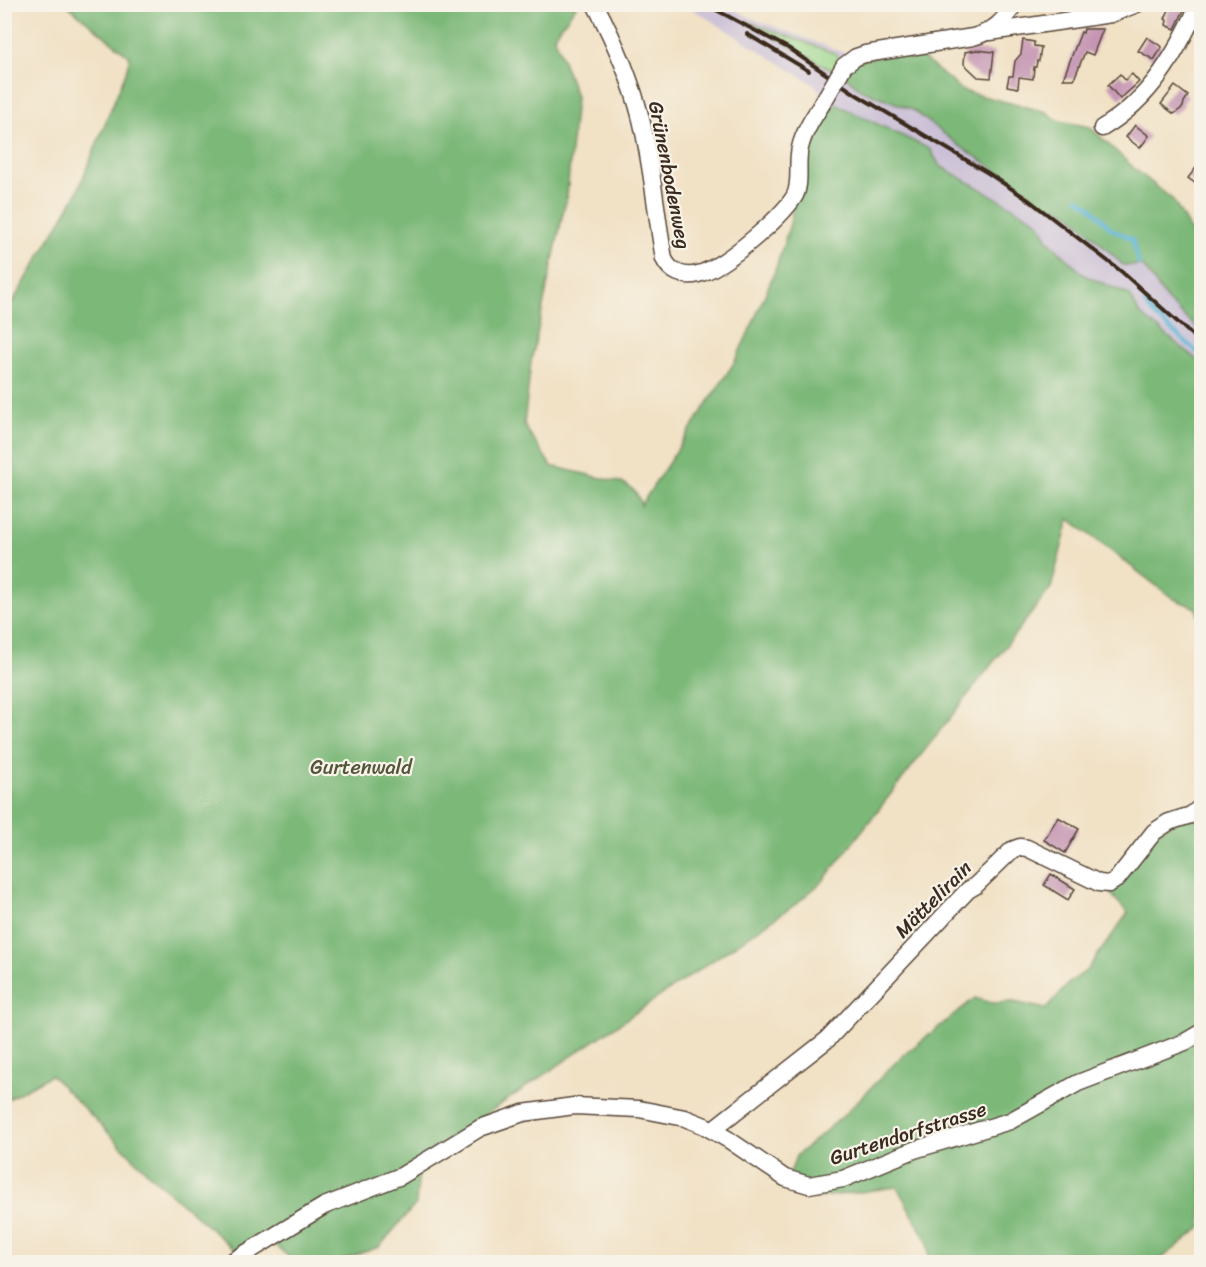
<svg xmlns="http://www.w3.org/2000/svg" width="1206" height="1267" viewBox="0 0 1206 1267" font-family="Sriracha,sans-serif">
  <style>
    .industrial { fill: #cabfd6 }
    .green { fill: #9bd78c; stroke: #6b8055; stroke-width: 1.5 }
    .forest { fill: #7cb878; stroke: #5c714b; stroke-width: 1.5 }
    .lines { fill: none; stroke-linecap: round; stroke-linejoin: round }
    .stream { stroke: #59b2d6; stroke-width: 4 }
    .building { fill: #c595b3 }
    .minor-casing { stroke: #564537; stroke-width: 19 }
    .minor { stroke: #fff; stroke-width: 16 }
    .rail { stroke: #3b2a1e; stroke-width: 4 }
    .minor-bridge-casing { stroke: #564537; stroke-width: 19; stroke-linecap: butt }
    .minor-bridge { stroke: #fff; stroke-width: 16 }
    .labels { text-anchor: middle; stroke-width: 4.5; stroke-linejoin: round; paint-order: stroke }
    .street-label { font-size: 20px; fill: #3b2a1e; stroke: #f7f3e8 }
    .park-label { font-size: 20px; fill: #53553a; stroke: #f7f3e8 }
  </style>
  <rect width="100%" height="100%" fill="#f7f3e8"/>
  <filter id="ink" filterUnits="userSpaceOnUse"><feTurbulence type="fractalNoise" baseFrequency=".0167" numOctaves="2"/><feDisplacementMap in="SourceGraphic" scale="12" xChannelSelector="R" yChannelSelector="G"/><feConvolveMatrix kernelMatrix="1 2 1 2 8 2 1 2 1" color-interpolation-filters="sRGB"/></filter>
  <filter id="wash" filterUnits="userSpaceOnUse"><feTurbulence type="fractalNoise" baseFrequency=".008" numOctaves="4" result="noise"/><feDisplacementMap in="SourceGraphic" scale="24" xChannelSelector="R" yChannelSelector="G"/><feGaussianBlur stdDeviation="1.35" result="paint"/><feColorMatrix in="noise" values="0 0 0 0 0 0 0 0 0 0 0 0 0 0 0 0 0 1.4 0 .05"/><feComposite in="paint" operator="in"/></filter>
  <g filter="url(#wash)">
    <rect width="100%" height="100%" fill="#f1e1c5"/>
    <!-- industrial -->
    <polygon class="industrial" points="686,5 726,5 749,17 856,57 860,89 913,110 961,147 1016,183 1042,203 1067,211 1123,265 1142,266 1167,300 1201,332 1201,363 1139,313 1130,295 1084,275 1048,240 1039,222 940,166 930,149 825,99 815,85"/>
    <!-- green -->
    <polygon class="green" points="747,21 837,54 841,64 835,72"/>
    <!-- forest -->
    <g class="forest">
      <path d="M67 5H577L554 36 576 96 567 195 531 362 524 425 551 466 623 483C633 488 639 494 641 505L734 363 752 325 775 271 790 224 798 178 825 99 930 149 940 166 1039 222 1048 240 1084 275 1130 295 1139 313 1201 363V625L1196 608 1174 599 1069 519 1051 588 823 881 796 904 420 1159 416 1204 379 1247 336 1262H295L265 1237 238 1253 151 1176 51 1075 5 1101V315L76 195 126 72 130 57Z"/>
      <polygon points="908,46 963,91 1046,112 1059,121 1090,127 1135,169 1173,200 1201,250 1201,332 1167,300 1143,266 1123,265 1067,211 1042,203 1016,183 961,147 913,110 860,89 847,78 844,66"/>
      <polygon points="1201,808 1201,1228 1157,1262 929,1262 928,1243 897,1187 815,1198 788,1179 796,1156 842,1117 900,1058 975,998 992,1003 1014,1002 1046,1009 1069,983 1087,970 1128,913 1110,893 1153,834"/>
    </g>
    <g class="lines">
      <!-- stream -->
      <g class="stream">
        <polyline points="1078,198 1091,207 1111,229 1132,239 1139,264"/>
        <polyline points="1145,303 1154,315 1202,356"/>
      </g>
    </g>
    <g id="blocks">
      <!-- building -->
      <g class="building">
        <polygon points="1171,5 1184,10 1175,29 1166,25 1167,20 1165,19"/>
        <polygon points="1084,29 1103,29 1093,55 1085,52 1074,79 1063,79 1081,32 1083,33"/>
        <polygon points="1147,37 1162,47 1154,60 1138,51"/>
        <polygon points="1023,40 1034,42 1034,46 1041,47 1039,61 1037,61 1036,67 1034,67 1033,79 1019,77 1018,88 1007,86 1009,76 1013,76 1015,61 1021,54"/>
        <polygon points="977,50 994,52 991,78 978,77 964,64 965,52"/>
        <polygon points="1120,74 1125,80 1132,74 1139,82 1120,99 1108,85"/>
        <polygon points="1175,86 1188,96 1184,102 1183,107 1174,114 1161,104"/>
        <polygon points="1135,125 1149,136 1140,148 1126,137"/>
        <polygon points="1202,160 1202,188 1188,178"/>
        <polygon points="1058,817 1079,829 1065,853 1044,840"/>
        <polygon points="1051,874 1075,889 1068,900 1044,885"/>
      </g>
    </g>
  </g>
  <g filter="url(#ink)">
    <use href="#blocks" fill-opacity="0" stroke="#564537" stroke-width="1.5"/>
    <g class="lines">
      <!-- minor casing -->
      <g class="minor-casing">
        <g id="minor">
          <path d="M595 4C614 40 631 79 641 119 652 165 656 213 664 259 670 272 684 278 698 274 723 268 780 219 794 197 802 185 796 162 800 148 804 130 816 114 825 99"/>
          <polyline points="990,32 1111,14 1137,4"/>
          <path d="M844 66 856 57 865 54 973 37C992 32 1004 22 1014 4"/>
          <path d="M1102 128C1151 99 1176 54 1199 4"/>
          <polyline points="712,1130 828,1039 968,890 975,886 1012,850 1020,847 1027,848 1099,883 1109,884 1117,879 1154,832 1169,822 1191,815 1202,806"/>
          <polyline points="231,1262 324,1206 401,1176 480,1128 523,1113 574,1106 639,1109 685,1118 705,1126 729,1140 785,1178 809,1185 843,1179 914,1150 1010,1121 1078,1083 1185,1042 1202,1032"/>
        </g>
      </g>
      <!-- minor -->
      <use href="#minor" class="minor"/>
      <!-- rail -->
      <g class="rail">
        <polyline points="705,4 788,48 857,95 988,173 1030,201 1122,272 1202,344"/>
        <polyline points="747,34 809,71"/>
      </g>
      <!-- minor-bridge casing -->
      <g class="minor-bridge-casing">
        <polyline id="minor-bridge" points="825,99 844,66"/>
      </g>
      <!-- minor-bridge -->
      <use href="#minor-bridge" class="minor-bridge"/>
    </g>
  </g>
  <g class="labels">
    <!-- street labels -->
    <g class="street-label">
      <text transform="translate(670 175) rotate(79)" y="7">Grünenbodenweg</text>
      <text transform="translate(933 899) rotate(-45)" y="7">Mättelirain</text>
      <text transform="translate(908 1133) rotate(-18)" y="7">Gurtendorfstrasse</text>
    </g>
    <!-- park labels -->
    <g class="park-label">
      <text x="361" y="774">Gurtenwald</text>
    </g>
  </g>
  <!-- margin -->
  <rect width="1206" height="1267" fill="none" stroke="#f7f3e8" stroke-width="24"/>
</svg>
